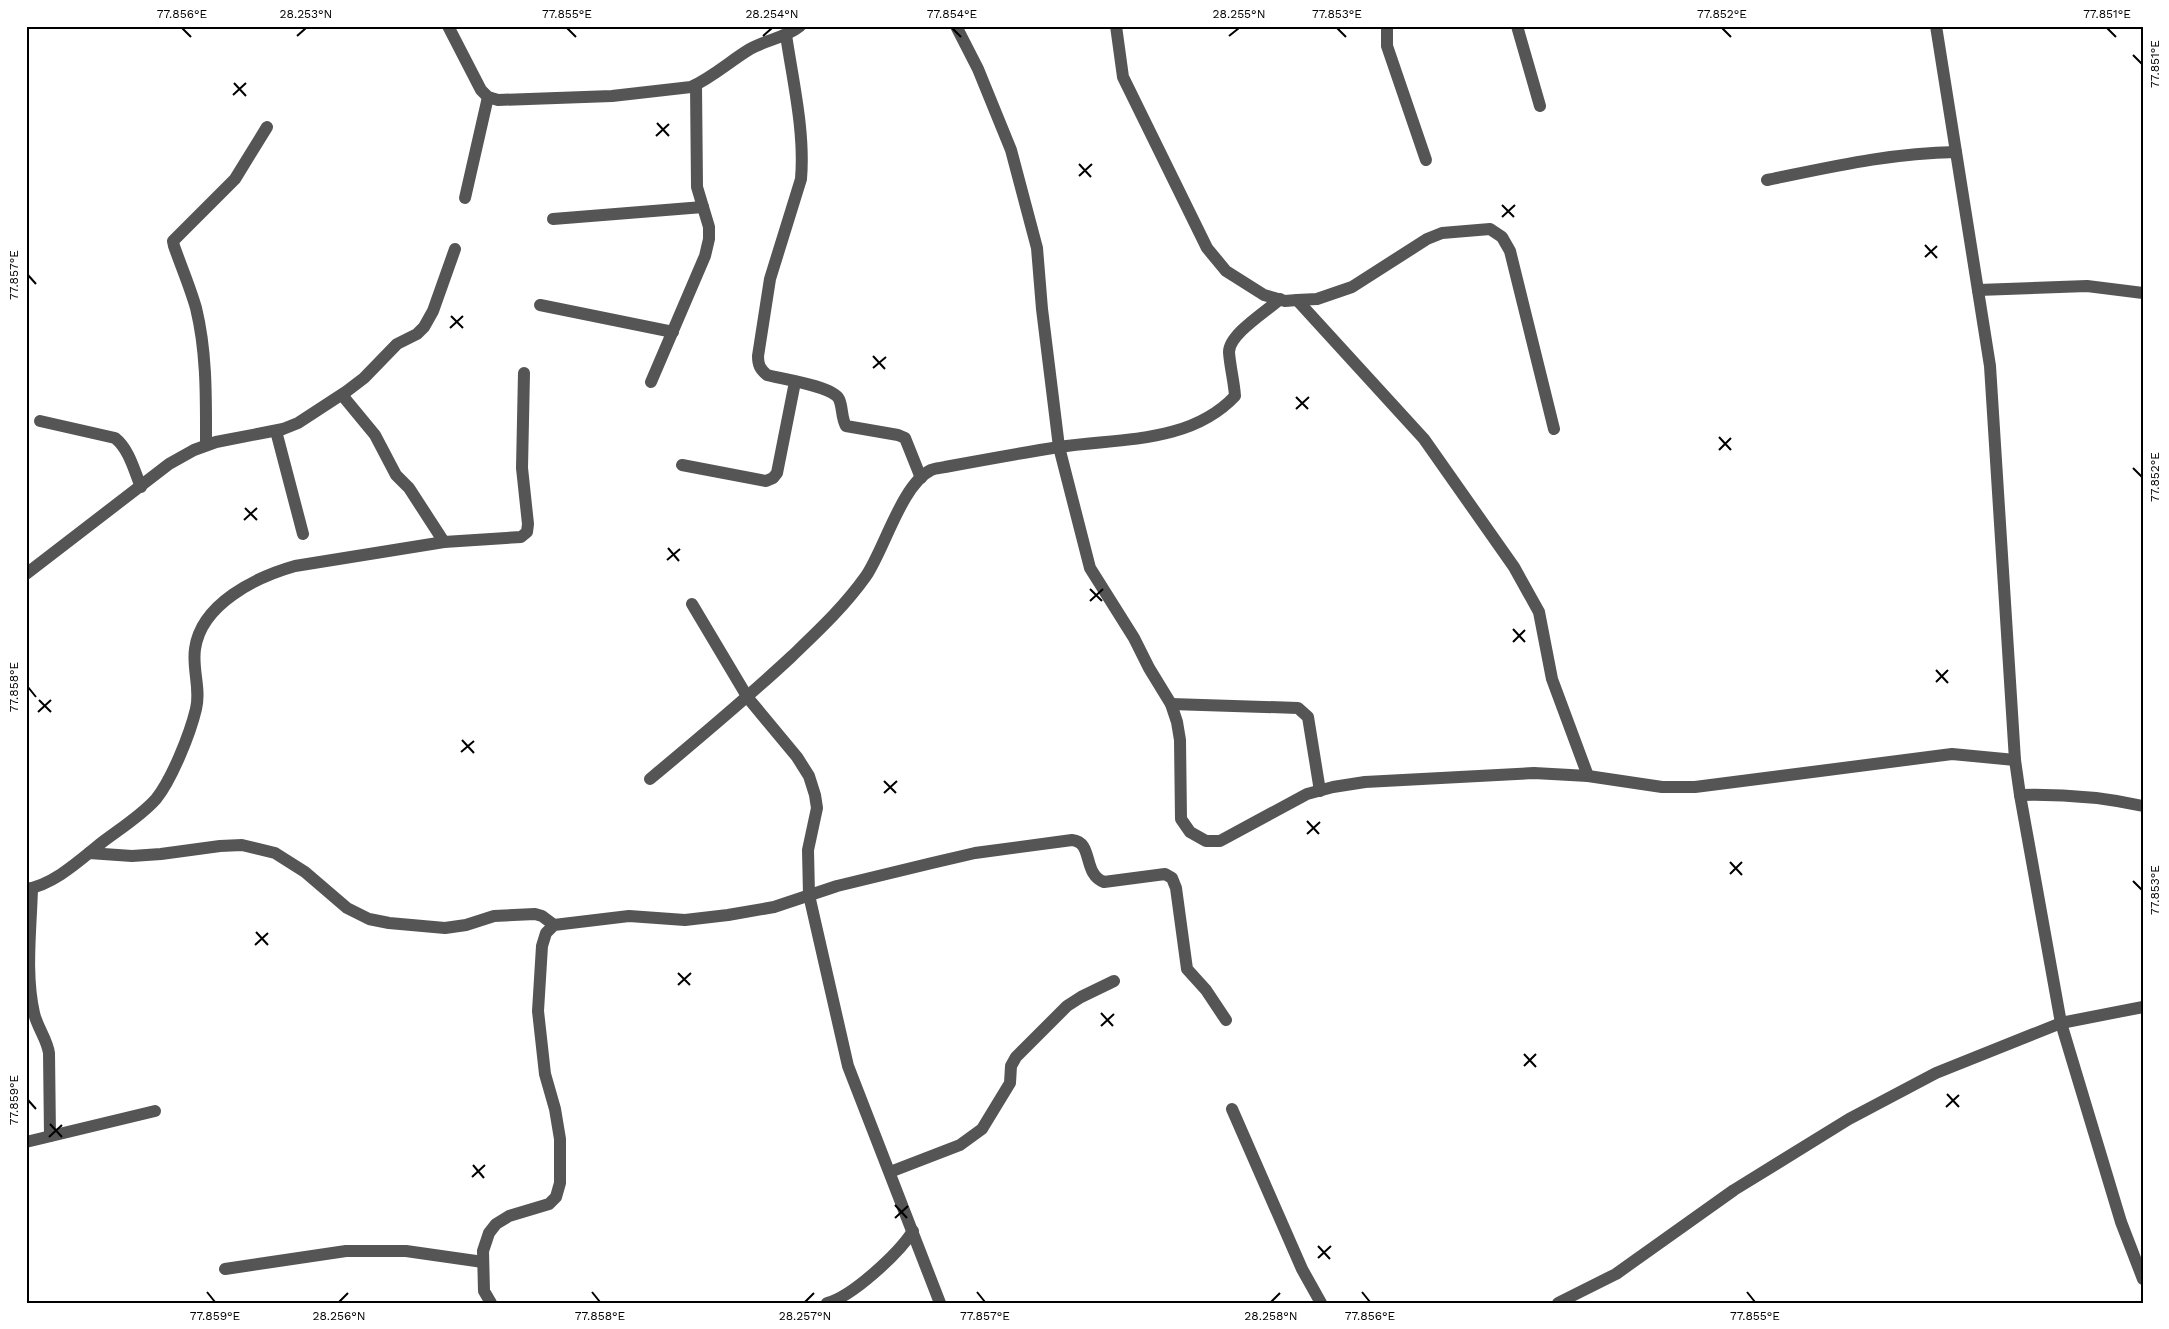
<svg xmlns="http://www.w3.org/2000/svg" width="2169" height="1329" viewBox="0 0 2169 1329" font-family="'Work Sans',sans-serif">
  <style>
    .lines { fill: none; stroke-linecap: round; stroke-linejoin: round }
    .minor { stroke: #555; stroke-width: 12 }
    .ticks { fill: none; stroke: #000; stroke-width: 2 }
    .neatline { fill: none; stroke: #000; stroke-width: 2 }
    .ticks-label { font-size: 12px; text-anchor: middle; fill: #000 }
  </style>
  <rect width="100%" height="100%" fill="#fff"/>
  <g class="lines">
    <!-- minor -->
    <g class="minor">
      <path d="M448 26 481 90 488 97 498 100 612 96 691 87C713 77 730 61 750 49 766 40 785 38 800 26"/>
      <polyline points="956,26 978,69 1011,150 1037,248 1042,309 1059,447 1090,568 1134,638 1149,668 1171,704 1177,722 1180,740 1181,819 1190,832 1206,841 1220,841 1307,794 1333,787 1365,782 1534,773 1588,776 1662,787 1695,787 1952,754 2015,760"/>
      <polyline points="1116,26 1123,77 1207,248 1226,271 1264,295 1285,301 1297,300 1317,299 1352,287 1427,239 1442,233 1490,229 1502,237 1510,251 1554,429"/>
      <polyline points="1387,26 1387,46 1426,160"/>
      <polyline points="1517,26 1540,106"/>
      <polyline points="1936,26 1990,366 2015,760 2020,795 2061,1023 2121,1222 2143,1279"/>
      <path d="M786 35C793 82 805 132 801 179L770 279 758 356C758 365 760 369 767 375 782 379 832 386 839 399 843 408 841 417 846 426L898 435 905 438 921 478"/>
      <path d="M1767 180C1831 167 1890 153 1956 152"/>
      <polyline points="465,198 488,97"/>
      <polyline points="553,219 703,207"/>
      <polyline points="1978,290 2087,286 2143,293"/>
      <polyline points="1297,300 1424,439 1514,567 1539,612 1552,679 1588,776"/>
      <polyline points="540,305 673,332"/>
      <polyline points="651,382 705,256 709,239 709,227 697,187 696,85"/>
      <polyline points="342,395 375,435 396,475 409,488 444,542"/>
      <path d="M40 421 115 438C129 449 134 470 141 487"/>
      <polyline points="276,431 303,534"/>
      <path d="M206 445C206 399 207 353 196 308 190 287 181 266 174 246L173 241 235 179 267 127"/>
      <polyline points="682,465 766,481 773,478 777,473 795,382"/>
      <polyline points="26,574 169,464 194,450 216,442 283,429 298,423 347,391 364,378 397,344 417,334 424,327 433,311 455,249"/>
      <polyline points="692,604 748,698 797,757 809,776 815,795 817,808 808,850 809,895 848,1066 940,1303"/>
      <polyline points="1171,704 1298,708 1308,717 1320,791"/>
      <path d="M650 779C698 739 746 699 791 657 818 631 844 607 866 576 884 550 902 484 931 470 935 468 941 468 945 467 983 460 1021 453 1059 447 1119 438 1190 444 1235 396 1234 381 1230 367 1229 352 1229 334 1267 311 1280 299"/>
      <path d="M2020 795C2061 794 2102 797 2143 806"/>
      <polyline points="89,853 132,856 161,854 220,846 242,845 275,853 305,872 347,908 369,919 389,923 445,928 466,925 494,916 535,914 542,916 554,925"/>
      <path d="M32 888C31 929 25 973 34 1013 37 1027 47 1039 49 1053L50 1136"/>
      <path d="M26 889C53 885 79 861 100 844 118 830 141 816 156 799 172 779 190 734 196 709 201 689 192 669 195 649 201 604 256 577 295 566L444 542 521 537 527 532 528 524 522 468 524 373"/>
      <polyline points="1232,1109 1302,1269 1321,1303"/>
      <polyline points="26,1142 155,1111"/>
      <polyline points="890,1172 960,1145 982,1129 1010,1083 1011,1066 1016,1057 1067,1006 1081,997 1114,981"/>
      <polyline points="225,1269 346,1251 406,1251 483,1262"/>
      <path d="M491 1303 484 1291 483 1251 489 1233 496 1224 509 1216 549 1204 556 1197 560 1183V1139L555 1109 545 1074 538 1011 542 946 546 933 554 925 629 916 685 920 728 915 774 907 837 886 932 863 975 853 1072 840C1094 842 1082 874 1104 882L1165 874 1172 878 1176 888 1187 969 1206 990 1226 1020"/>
      <path d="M827 1303C852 1297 899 1253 913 1231"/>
      <polyline points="1558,1303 1616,1274 1734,1190 1849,1119 1936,1073 2061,1023 2143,1007"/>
    </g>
  </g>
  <!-- ticks -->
  <path class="ticks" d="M182 28 191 37M567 28 576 37M952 28 961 37M1337 28 1346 37M1722 28 1731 37M2107 28 2116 37M297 36 306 28M763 36 772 28M1229 36 1239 28M2133 55 2142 64M234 83 246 96M233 95 246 83M657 123 669 136M656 136 669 124M1079 164 1091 177M1079 176 1092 164M1502 205 1514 217M1502 217 1515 205M1925 245 1937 258M1925 257 1937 246M28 275 36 284M451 316 463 328M450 328 463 316M873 356 885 369M873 368 886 357M1296 397 1308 409M1296 409 1309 397M1719 437 1731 450M1719 450 1731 438M2133 468 2142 477M245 508 257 520M244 520 257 508M668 548 679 561M667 560 680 549M1090 589 1102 601M1090 601 1103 589M1513 629 1525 642M1513 642 1525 630M1936 670 1948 683M1936 682 1948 670M28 687 36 697M39 700 51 712M38 712 51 700M462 740 474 753M461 752 474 741M884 781 896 793M884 793 897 781M1307 821 1319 834M1307 834 1320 822M1730 862 1742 875M1730 874 1742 862M2133 881 2142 890M256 932 268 945M255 945 268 933M678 973 690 985M678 985 691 973M1101 1013 1113 1026M1101 1026 1114 1014M1524 1054 1536 1067M1524 1066 1536 1054M1947 1094 1959 1107M28 1100 36 1109M1946 1107 1959 1095M50 1124 62 1137M49 1137 62 1125M473 1165 484 1178M472 1177 485 1165M895 1205 907 1218M895 1218 908 1206M1318 1246 1330 1259M1318 1258 1331 1246M207 1292 215 1302M592 1292 600 1302M977 1292 985 1302M1362 1292 1370 1302M1747 1292 1755 1302M339 1302 348 1293M805 1302 814 1293M1271 1302 1280 1293"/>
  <!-- border -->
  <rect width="2169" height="1329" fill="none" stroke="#ffffff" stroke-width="55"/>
  <rect x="28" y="28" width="2114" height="1274" class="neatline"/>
  <g class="ticks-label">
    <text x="182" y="18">77.856°E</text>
    <text x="306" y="18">28.253°N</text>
    <text x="567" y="18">77.855°E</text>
    <text x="772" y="18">28.254°N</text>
    <text x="952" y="18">77.854°E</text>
    <text x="1239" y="18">28.255°N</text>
    <text x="1337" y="18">77.853°E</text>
    <text x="1722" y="18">77.852°E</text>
    <text x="2107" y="18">77.851°E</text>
    <text transform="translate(2155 64) rotate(-90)" y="4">77.851°E</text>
    <text transform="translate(14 275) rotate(-90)" y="4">77.857°E</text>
    <text transform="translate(2155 477) rotate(-90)" y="4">77.852°E</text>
    <text transform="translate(14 687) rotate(-90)" y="4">77.858°E</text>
    <text transform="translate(2155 890) rotate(-90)" y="4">77.853°E</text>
    <text transform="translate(14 1100) rotate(-90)" y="4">77.859°E</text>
    <text x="215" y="1320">77.859°E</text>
    <text x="339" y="1320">28.256°N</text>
    <text x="600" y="1320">77.858°E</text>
    <text x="805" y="1320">28.257°N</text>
    <text x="985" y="1320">77.857°E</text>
    <text x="1271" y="1320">28.258°N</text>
    <text x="1370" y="1320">77.856°E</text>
    <text x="1755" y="1320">77.855°E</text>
  </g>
</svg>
